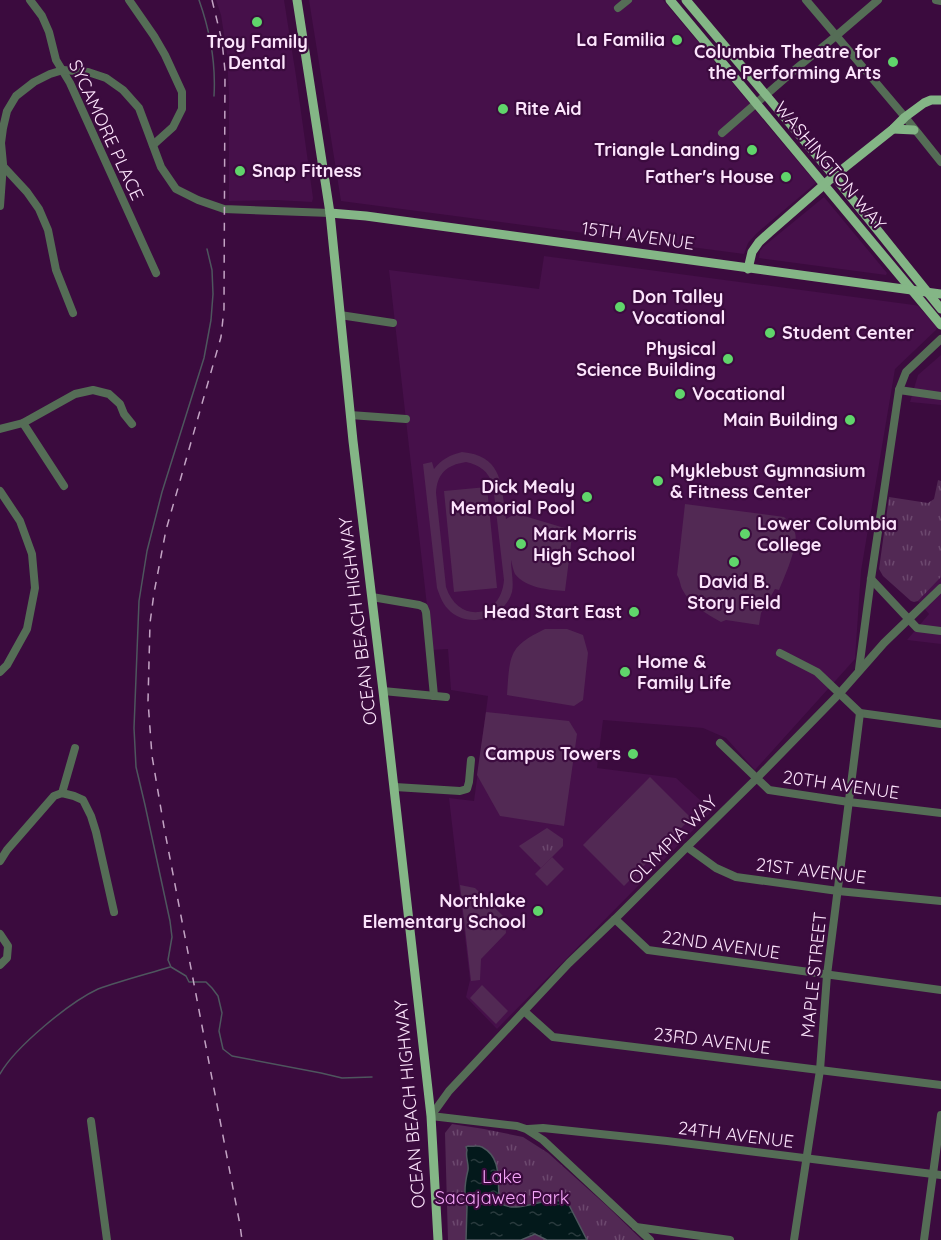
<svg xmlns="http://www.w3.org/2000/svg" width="941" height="1240" viewBox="0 0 941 1240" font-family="Quicksand,sans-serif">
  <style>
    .built { fill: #46104a }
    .grass { fill: url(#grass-tufts) }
    .garden { fill: #522954; fill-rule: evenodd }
    .water { fill: url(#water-ripples); stroke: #4e565e; stroke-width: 1.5 }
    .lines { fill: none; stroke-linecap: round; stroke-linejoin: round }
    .stream { stroke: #4e565e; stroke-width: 1.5 }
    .minor { stroke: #556d56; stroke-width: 8 }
    .major { stroke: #84b686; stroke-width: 9 }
    .rail { stroke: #c3a4c4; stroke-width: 1.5; stroke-dasharray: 8 8; stroke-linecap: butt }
    .poi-dot { fill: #60d56b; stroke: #3b0b3e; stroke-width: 2 }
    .labels { text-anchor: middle; stroke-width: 4.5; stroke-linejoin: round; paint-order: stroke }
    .poi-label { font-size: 18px; font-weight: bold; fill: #fce4fc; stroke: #3b0b3e; text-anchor: end }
    .street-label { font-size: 18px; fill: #fce4fc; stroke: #3b0b3e }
    .park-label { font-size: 18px; fill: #f5a6f9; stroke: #3b0b3e }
  </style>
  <defs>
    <pattern id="grass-tufts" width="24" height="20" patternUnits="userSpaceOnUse" patternTransform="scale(1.5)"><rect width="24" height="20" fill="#522954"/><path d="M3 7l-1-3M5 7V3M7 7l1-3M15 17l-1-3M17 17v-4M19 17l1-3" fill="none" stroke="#6c486e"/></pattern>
    <pattern id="water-ripples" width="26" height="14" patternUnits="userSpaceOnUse" patternTransform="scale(1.5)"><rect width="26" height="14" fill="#03191b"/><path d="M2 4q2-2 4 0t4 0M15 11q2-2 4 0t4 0" fill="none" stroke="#293a3d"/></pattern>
  </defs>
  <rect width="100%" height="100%" fill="#3b0b3e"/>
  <!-- built -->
  <g class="built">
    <polygon points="216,0 284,0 296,76 313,198 312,202 276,200 229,201 229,95 227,54 221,15"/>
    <polygon points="309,0 663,0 816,183 757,233 748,243 744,254 341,201"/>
    <polygon points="824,197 887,273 886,275 759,258 760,251 763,247"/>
    <polygon points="544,256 914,305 918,306 937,327 936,330 895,369 861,571 855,659 755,770 726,738 703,728 603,720 597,768 676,778 712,811 497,1029 466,997 470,980 449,798 474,801 488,696 451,690 448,649 432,650 389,270 539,289"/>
    <polygon points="941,355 941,405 910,402 918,375"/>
    <polygon points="941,577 941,644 907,640 929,614 918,601"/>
  </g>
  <!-- grass -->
  <g class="grass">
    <polygon points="938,480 941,481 941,577 918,601 914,602 911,601 883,576 879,569 889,497 928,503 934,499"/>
    <polygon points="547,828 563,839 563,846 541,868 519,846"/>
    <polygon points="452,1124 484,1129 523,1137 548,1153 607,1206 642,1240 448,1240 445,1133"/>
  </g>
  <!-- garden -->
  <g class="garden">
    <path d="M462 452C504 456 501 486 506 519L513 515H521L568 529 572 536 565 591C549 590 526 588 515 574 513 570 512 563 511 560 511 570 514 582 512 592 504 619 467 630 448 609 442 603 440 596 437 588L423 464 432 462 434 469C442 459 450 455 462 452ZM466 462C480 465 488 471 493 485L504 580C501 619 458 624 446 587L436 493C437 474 446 465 466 462Z"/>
    <polygon points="487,487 497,588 454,592 444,491"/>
    <path d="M685 504 784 517C788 521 794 527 795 533 799 544 784 578 779 590L775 589 761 613 759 625 726 620 721 622C707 614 690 605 682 589 680 584 680 580 677 575Z"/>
    <path d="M545 629H567L583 635 588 653 583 700 574 706 507 695C508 684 508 662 514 652 520 641 535 634 545 629Z"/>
    <polygon points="486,712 569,721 577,734 564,826 500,816 477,775"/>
    <polygon points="650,777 691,818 624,886 583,845"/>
    <polygon points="552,857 564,869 547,886 535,874"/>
    <polygon points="460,885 475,888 505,918 506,933 481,959 480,980 471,981"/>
    <polygon points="482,985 508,1011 496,1024 470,998"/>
  </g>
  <!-- water -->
  <path class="water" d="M468 1146C472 1147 477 1145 482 1147 504 1159 496 1184 500 1203 519 1216 547 1193 568 1203L587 1240H547L535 1234 521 1240H466L467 1206C463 1194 465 1182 468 1170 469 1163 465 1157 467 1150L466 1147Z"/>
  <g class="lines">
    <!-- stream -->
    <g class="stream">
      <path d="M199 0C210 31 216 63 214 96"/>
      <polyline points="207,249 212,270 213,294 211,320 204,358 162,492 147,551 139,601 134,728 136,767 145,805 170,921 172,937 168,960 171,967 186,976 189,982 206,982 212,988 218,996 222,1013 219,1031 223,1049 232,1056 321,1073 342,1078 372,1077"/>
      <path d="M0 1074C15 1047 70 1002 98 989 120 981 147 974 170 967"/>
    </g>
    <!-- minor -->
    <g class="minor">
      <polyline points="30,0 42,16 49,32 56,60 70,83 156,273"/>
      <polyline points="129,0 154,36 165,55 182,92 182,109 173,127 153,145"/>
      <polyline points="806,0 905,117 941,162"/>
      <polyline points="936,0 941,1"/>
      <polyline points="618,8 628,0"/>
      <polyline points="722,133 798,67 836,36 878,0"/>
      <polyline points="1,164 27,192 39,209 48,230 56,270 73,313"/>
      <polyline points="0,206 3,164 1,143 3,128 7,111 16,96 34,82 50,74 63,70 88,72 106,78 123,90 139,108 161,167 176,189 198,200 224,209 330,213"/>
      <polyline points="340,315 393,323"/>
      <polyline points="899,390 941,396"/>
      <polyline points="350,415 406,419"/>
      <polyline points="23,423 64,486"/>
      <polyline points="0,429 23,423 75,394 93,390 109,394 120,404 124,414 132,424"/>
      <polyline points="0,491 20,521 32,554 35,588 27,629 7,665 0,672"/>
      <polyline points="871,579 917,628 941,631"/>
      <polyline points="372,597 419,605 424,607 426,612 434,696"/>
      <polyline points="780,653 817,672 860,713 941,724"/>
      <polyline points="859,669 871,579 899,390 906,372 941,339"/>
      <polyline points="383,691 446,697"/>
      <polyline points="720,743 769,790 849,802 941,813"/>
      <polyline points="395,787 460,791 467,789 469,782 471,760"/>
      <polyline points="62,793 75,748"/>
      <polyline points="687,847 716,868 736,877 838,891 941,901"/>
      <polyline points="0,861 7,850 54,796 62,793 74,796 83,800 91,816 96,832 114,912"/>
      <polyline points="615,919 648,950 941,990"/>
      <polyline points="0,934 8,946 7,958 0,965"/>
      <polyline points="524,1011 553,1037 941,1085"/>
      <polyline points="91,1121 107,1240"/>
      <polyline points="528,1129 543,1128 667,1141 941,1175"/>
      <polyline points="636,1227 730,1240"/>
      <polyline points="650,1240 543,1140 526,1129 517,1126 431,1116 449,1091 569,963 615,919 687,847 756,779 840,693 884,643 941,588"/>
      <polyline points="794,1240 820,1070 827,975 860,713"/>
      <polyline points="924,1240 941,1115"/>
    </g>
    <!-- major -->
    <g class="major">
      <polyline points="297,0 330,213 353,441 383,691 431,1116 438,1240"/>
      <polyline points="670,0 941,325"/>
      <polyline points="686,0 834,176 941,309"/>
      <polyline points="893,129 914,130"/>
      <polyline points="330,213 366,216 941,294"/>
      <polyline points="748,269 752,252 759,242 770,232 834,176 893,129 905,117 924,103 931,100 941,100"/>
    </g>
    <!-- rail -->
    <polyline class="rail" points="212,0 222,41 225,71 224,309 221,337 166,530 154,593 150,623 148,701 152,756 164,827 240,1225 242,1240"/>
  </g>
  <!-- markers -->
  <g class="poi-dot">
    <circle cx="257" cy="22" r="6"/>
    <circle cx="677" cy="40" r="6"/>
    <circle cx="893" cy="62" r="6"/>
    <circle cx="503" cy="109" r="6"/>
    <circle cx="752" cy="150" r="6"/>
    <circle cx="240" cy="171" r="6"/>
    <circle cx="786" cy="177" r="6"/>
    <circle cx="620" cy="307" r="6"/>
    <circle cx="770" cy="333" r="6"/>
    <circle cx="728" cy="359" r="6"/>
    <circle cx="680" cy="394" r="6"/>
    <circle cx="850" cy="420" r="6"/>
    <circle cx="658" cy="481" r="6"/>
    <circle cx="587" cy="497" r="6"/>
    <circle cx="745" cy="534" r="6"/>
    <circle cx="521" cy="544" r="6"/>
    <circle cx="734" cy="562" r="6"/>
    <circle cx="634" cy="612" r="6"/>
    <circle cx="625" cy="672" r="6"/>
    <circle cx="633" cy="754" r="6"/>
    <circle cx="538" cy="911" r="6"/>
  </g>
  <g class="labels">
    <!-- poi labels -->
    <g class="poi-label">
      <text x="665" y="46">La Familia</text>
      <text x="257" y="48" text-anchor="middle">Troy Family<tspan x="257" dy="21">Dental</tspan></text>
      <text x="881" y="58">Columbia Theatre for<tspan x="881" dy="21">the Performing Arts</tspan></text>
      <text x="515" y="115" text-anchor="start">Rite Aid</text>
      <text x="740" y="156">Triangle Landing</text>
      <text x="252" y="177" text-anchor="start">Snap Fitness</text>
      <text x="774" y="183">Father's House</text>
      <text x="632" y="303" text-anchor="start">Don Talley<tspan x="632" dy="21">Vocational</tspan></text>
      <text x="782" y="339" text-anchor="start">Student Center</text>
      <text x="716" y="355">Physical<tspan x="716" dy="21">Science Building</tspan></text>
      <text x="692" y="400" text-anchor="start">Vocational</text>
      <text x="838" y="426">Main Building</text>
      <text x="670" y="477" text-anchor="start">Myklebust Gymnasium<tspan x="670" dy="21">&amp; Fitness Center</tspan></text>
      <text x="575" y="493">Dick Mealy<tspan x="575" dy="21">Memorial Pool</tspan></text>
      <text x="757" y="530" text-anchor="start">Lower Columbia<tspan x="757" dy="21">College</tspan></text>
      <text x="533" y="540" text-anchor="start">Mark Morris<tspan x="533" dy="21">High School</tspan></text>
      <text x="734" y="588" text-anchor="middle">David B.<tspan x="734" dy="21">Story Field</tspan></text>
      <text x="622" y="618">Head Start East</text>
      <text x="637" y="668" text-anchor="start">Home &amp;<tspan x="637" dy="21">Family Life</tspan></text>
      <text x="621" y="760">Campus Towers</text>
      <text x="526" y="907">Northlake<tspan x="526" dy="21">Elementary School</tspan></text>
    </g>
    <!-- street labels -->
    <g class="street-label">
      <text transform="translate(106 130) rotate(65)" y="6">SYCAMORE PLACE</text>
      <text transform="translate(830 166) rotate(50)" y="6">WASHINGTON WAY</text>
      <text transform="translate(638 236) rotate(8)" y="6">15TH AVENUE</text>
      <text transform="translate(358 621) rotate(-97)" y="6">OCEAN BEACH HIGHWAY</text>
      <text transform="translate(841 785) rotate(8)" y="6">20TH AVENUE</text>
      <text transform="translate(673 840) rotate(-45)" y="6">OLYMPIA WAY</text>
      <text transform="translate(811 871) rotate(7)" y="6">21ST AVENUE</text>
      <text transform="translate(721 945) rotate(8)" y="6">22ND AVENUE</text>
      <text transform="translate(814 975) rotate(-84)" y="6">MAPLE STREET</text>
      <text transform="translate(712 1041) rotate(7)" y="6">23RD AVENUE</text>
      <text transform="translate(410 1104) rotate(-95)" y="6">OCEAN BEACH HIGHWAY</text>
      <text transform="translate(736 1135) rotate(7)" y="6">24TH AVENUE</text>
    </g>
    <!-- park labels -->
    <g class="park-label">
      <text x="502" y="1183">Lake<tspan x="502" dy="21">Sacajawea Park</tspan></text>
    </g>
  </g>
</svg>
